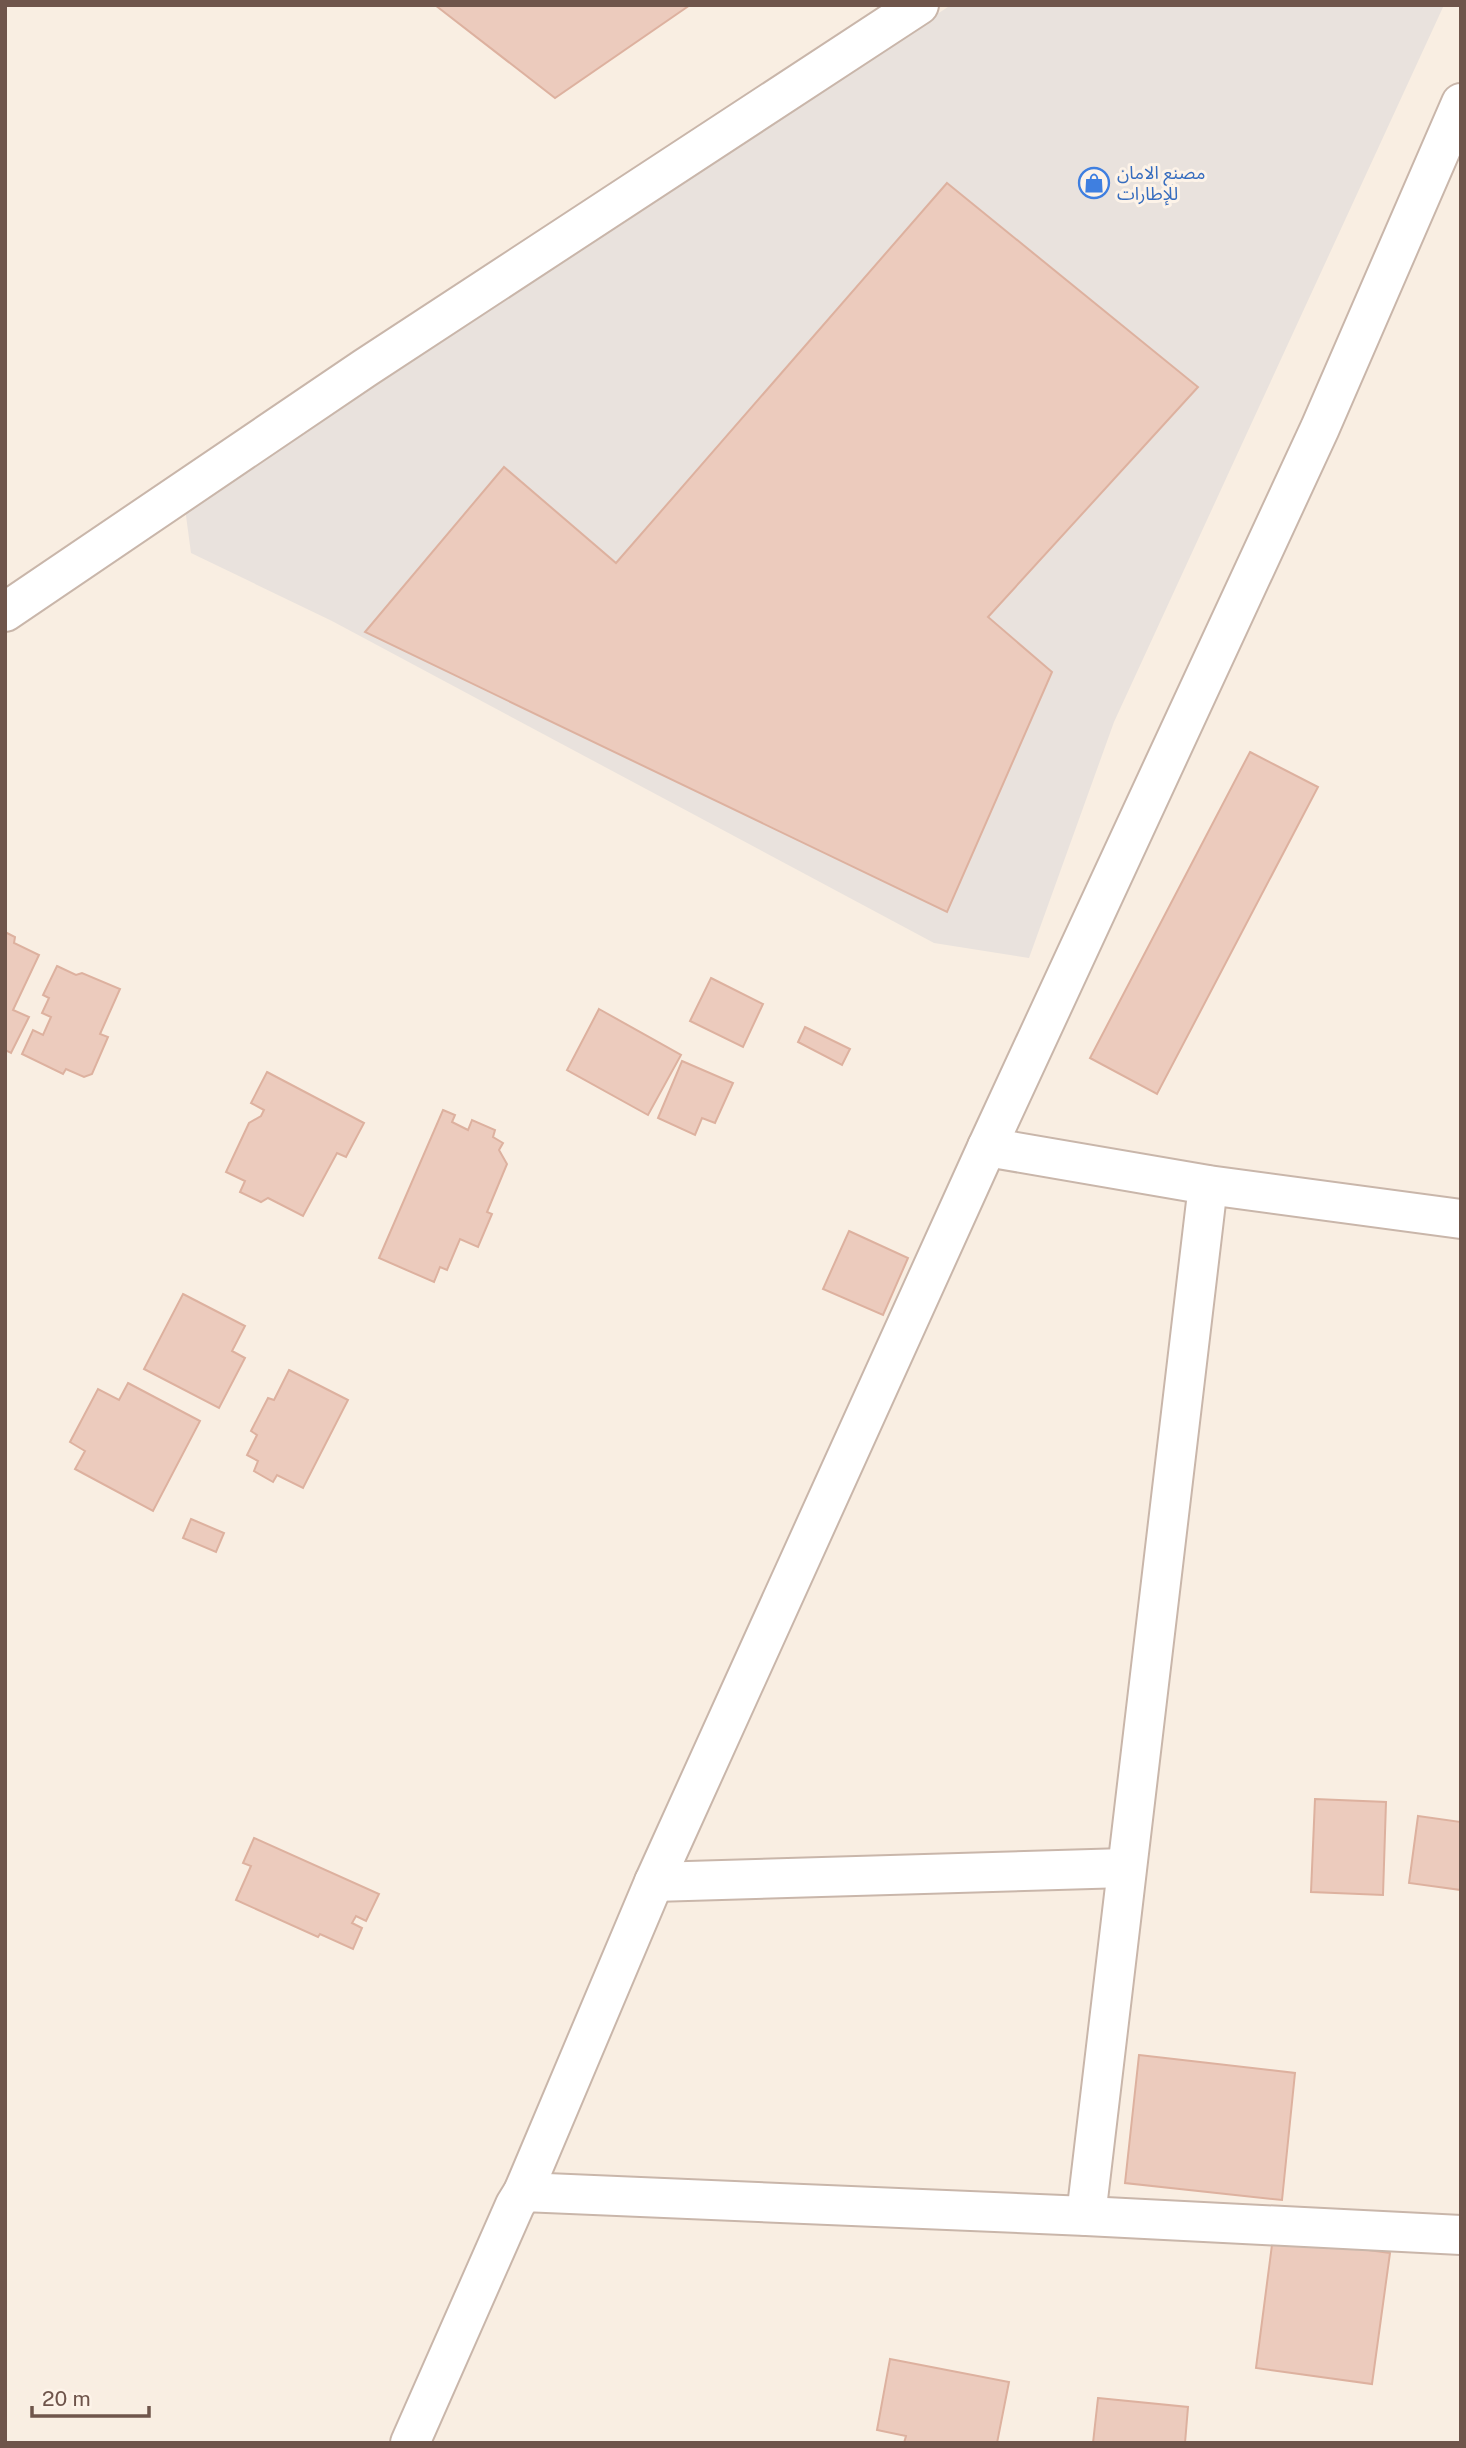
<svg xmlns="http://www.w3.org/2000/svg" width="1466" height="2448" viewBox="0 0 1466 2448" font-family="'Public Sans','Noto Sans Arabic',sans-serif">
  <style>
    .industrial { fill: #e9e2dd }
    .building { fill: #eccbbd; stroke: #ddb19f; stroke-width: 2 }
    .lines { fill: none; stroke-linecap: round; stroke-linejoin: round }
    .minor-casing { stroke: #c9b6aa; stroke-width: 42 }
    .minor { stroke: #fff; stroke-width: 38 }
    .labels { text-anchor: middle; stroke-width: 6; stroke-linejoin: round; paint-order: stroke }
    .shop-label { font-size: 18px; fill: #366cbe; stroke: #fdf3e8; text-anchor: start }
  </style>
  <rect width="100%" height="100%" fill="#f9eee2"/>
  <!-- industrial -->
  <polygon class="industrial" points="951,5 1444,5 1114,722 1029,958 934,943 332,621 191,553 185,508"/>
  <!-- building -->
  <g class="building">
    <polygon points="435,5 690,5 555,98"/>
    <polygon points="947,183 1198,387 988,617 1052,672 947,912 365,632 504,467 616,563"/>
    <polygon points="1250,752 1318,787 1157,1094 1090,1058"/>
    <polygon points="5,932 15,937 14,943 39,955 13,1010 29,1017 11,1053 5,1050"/>
    <polygon points="57,966 76,975 82,973 120,989 100,1034 108,1037 92,1074 84,1077 66,1069 63,1074 22,1054 33,1030 43,1035 51,1017 42,1013 49,998 43,995"/>
    <polygon points="711,978 763,1004 743,1047 690,1021"/>
    <polygon points="599,1009 681,1055 648,1115 567,1070"/>
    <polygon points="805,1027 850,1049 842,1065 798,1042"/>
    <polygon points="682,1061 733,1083 715,1123 702,1118 695,1135 658,1118"/>
    <polygon points="267,1072 364,1123 346,1157 337,1153 303,1216 268,1198 261,1202 240,1192 245,1181 226,1172 249,1123 261,1116 264,1110 251,1103"/>
    <polygon points="443,1110 455,1115 452,1122 468,1130 472,1120 495,1130 493,1137 503,1143 499,1150 507,1164 487,1212 492,1214 478,1247 460,1239 447,1270 440,1267 434,1282 379,1258"/>
    <polygon points="849,1231 908,1258 883,1315 823,1289"/>
    <polygon points="183,1294 245,1326 232,1351 245,1358 219,1408 144,1369"/>
    <polygon points="289,1370 348,1400 303,1488 277,1475 273,1482 254,1471 258,1461 247,1455 257,1435 251,1431 268,1398 274,1400"/>
    <polygon points="128,1383 200,1421 153,1511 75,1469 85,1451 70,1442 98,1389 119,1400"/>
    <polygon points="191,1519 224,1533 216,1552 183,1538"/>
    <polygon points="1315,1799 1386,1802 1383,1895 1311,1892"/>
    <polygon points="1418,1816 1461,1822 1461,1890 1409,1883"/>
    <polygon points="254,1838 379,1894 366,1921 356,1916 352,1923 362,1928 353,1949 320,1934 318,1937 236,1900 251,1866 243,1863"/>
    <polygon points="1139,2055 1295,2073 1282,2200 1125,2183"/>
    <polygon points="1273,2237 1390,2253 1372,2384 1256,2368"/>
    <polygon points="890,2359 1009,2382 997,2443 904,2443 906,2436 877,2430"/>
    <polygon points="1098,2398 1188,2407 1185,2443 1093,2443"/>
  </g>
  <g class="lines">
    <!-- minor casing -->
    <g class="minor-casing">
      <g id="minor">
        <polyline points="5,612 365,368 919,5"/>
        <polyline points="987,1147 1208,1185 1461,1219"/>
        <polyline points="654,1882 1125,1868"/>
        <polyline points="523,2192 1086,2216 1461,2235"/>
        <polyline points="1086,2216 1208,1185"/>
        <polyline points="410,2443 515,2205 523,2192 654,1882 987,1147 1320,428 1461,103"/>
      </g>
    </g>
    <!-- minor -->
    <use href="#minor" class="minor"/>
  </g>
  <!-- icons -->
  <defs>
    <g id="shop-ring" transform="scale(1.575)"><circle r="9.5" fill="#fdf3e8" stroke="#3f7fe0" stroke-width="1.5"/><path d="M-5-2.5h2.3a2.7 3.5 0 0 1 5.4 0H5L5.5 6h-11ZM-1.5-2.5h3a1.5 2.3 0 0 0-3 0Z" fill="#3f7fe0"/></g>
  </defs>
  <g fill-rule="evenodd">
    <use href="#shop-ring" x="1094" y="183"/>
  </g>
  <g class="labels">
    <!-- shop labels -->
    <g class="shop-label">
      <text x="1117" y="179">مصنع الامان<tspan x="1117" dy="21">للإطارات</tspan></text>
    </g>
  </g>
  <!-- border -->
  <rect width="1466" height="2448" fill="none" stroke="#6f554b" stroke-width="14"/>
  <!-- scale -->
  <path d="M32 2406v10h117v-10" fill="none" stroke="#6f554b" stroke-width="3.5"/>
  <text x="42" y="2406" font-size="21" fill="#6f554b" stroke="#fdf3e8" stroke-width="5" paint-order="stroke">20 m</text>
</svg>
